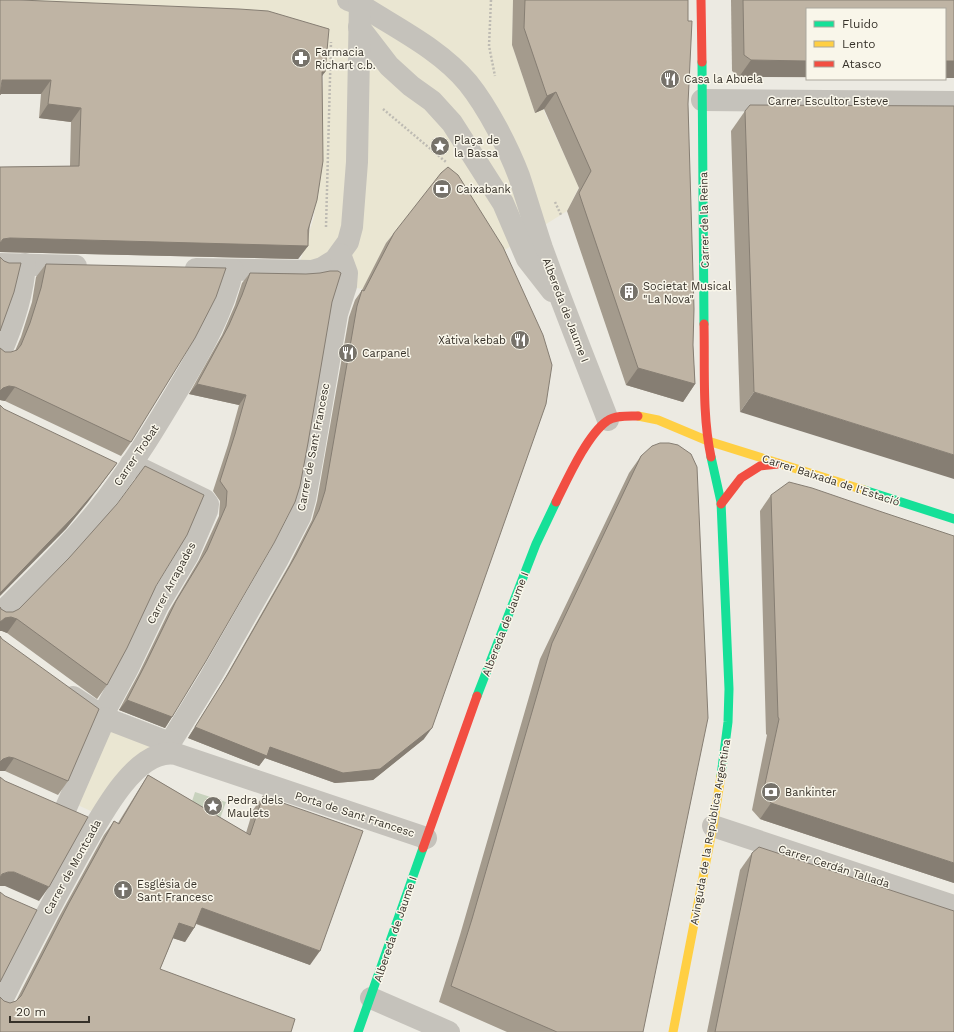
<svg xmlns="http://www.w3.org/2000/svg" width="954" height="1032" viewBox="0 0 954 1032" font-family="'Work Sans',sans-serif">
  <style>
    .green { fill: #c8d2bd }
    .plaza { fill: #eae6d2 }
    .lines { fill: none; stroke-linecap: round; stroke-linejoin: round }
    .path { stroke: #bebbb3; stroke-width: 2.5; stroke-dasharray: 2 2; stroke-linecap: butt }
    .street { stroke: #c5c2bb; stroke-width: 22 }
    .fast { stroke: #16e098; stroke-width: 9 }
    .slow { stroke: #ffcf43; stroke-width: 9 }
    .jam { stroke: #f24e42; stroke-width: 9 }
    .wall { fill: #a49b8d }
    .shaded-wall { fill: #867e73 }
    .building { fill: #bfb4a4; stroke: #867e73 }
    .labels { text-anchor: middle; stroke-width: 3; stroke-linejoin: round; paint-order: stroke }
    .poi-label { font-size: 11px; fill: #363129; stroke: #f9f6ea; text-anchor: start }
    .street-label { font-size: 11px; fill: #363129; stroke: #f9f6ea }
  </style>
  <rect width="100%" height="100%" fill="#eceae2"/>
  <!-- green -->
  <polygon class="green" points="195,792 226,802 216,830 187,817"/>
  <!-- plaza -->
  <g class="plaza">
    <polygon points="0,0 513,0 512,45 535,113 543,109 579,187 567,211 495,256 434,183 386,243 363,289 334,284 300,262 314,217 322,112 325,44"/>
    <polygon points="102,726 153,747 93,812 69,801"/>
  </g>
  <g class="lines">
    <!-- path -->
    <g class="path">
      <polyline points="491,0 489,46 495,76"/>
      <polyline points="383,109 446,162"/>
      <polyline points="555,202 561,215"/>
      <polyline points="326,227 331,42"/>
    </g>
    <!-- street -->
    <g class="street">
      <path d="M348 0 359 4C396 28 440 49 468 83 488 108 508 147 519 176 527 200 534 224 542 248 563 306 586 363 608 420"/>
      <polyline points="359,27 389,66 411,86 432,101 452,123 503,203 527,259 552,291"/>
      <polyline points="702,100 954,102"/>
      <polyline points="0,264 76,266"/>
      <polyline points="196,269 312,271 322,268 335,260 348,242 352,227 357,162 360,0"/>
      <path d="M0 354C13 325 23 295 25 264"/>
      <path d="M0 614C34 580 68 547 98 510 129 471 155 428 180 386 202 349 223 312 233 270"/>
      <polyline points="73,697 105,718 107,707 128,668 158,605 188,555 207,511 208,504 205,500 131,464"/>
      <polyline points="169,753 170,743 210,678 278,559 300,517 305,499 313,455 337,314 346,286 347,273 340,254"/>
      <polyline points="65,810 105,718 170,743"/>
      <polyline points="713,826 954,906"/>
      <polyline points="371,998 449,1032"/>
      <path d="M0 1004C25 954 51 905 78 856 92 832 105 806 123 784 136 768 154 750 176 754L426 838"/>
    </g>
    <!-- fast -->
    <g class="fast">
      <polyline points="702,62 704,324"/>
      <polyline points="711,457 721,502 729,689 728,722 721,776"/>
      <polyline points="864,490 954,519"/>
      <polyline points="477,696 536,544 556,502"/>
      <polyline points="358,1032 423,848"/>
    </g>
    <!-- slow -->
    <g class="slow">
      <polyline points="638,416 658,420 708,441 864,490"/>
      <polyline points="673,1032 713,826 721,776"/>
    </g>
    <!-- jam -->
    <g class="jam">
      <polyline points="701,0 702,62"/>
      <path d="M704 324C705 369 702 414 711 457"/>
      <path d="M556 502C567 480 587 435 607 421 615 415 629 416 638 416"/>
      <polyline points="721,504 741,478 760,466 778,464"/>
      <polyline points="423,848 477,696"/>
    </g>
  </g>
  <!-- wall -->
  <g class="wall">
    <polygon points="0,0 322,77 308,246 298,259 0,252 0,167 70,166 71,122 39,118 41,94"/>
    <polygon points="513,0 688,0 688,104 693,345 695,384 683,402 626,385 567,211 579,188 544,109 535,113 512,45"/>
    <polygon points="731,0 954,0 954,78 739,77 732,71"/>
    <polygon points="954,106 740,412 731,131 745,111"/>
    <polygon points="394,233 424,739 373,780 335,783 265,758 259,766 188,738 221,685 289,565 312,520 317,501 349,317 355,300 362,290 386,243"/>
    <polygon points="46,264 131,442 121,456 5,401 0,400 0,348 5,352 11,352 15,351 21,337 32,302 36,277"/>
    <polygon points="250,273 306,274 172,717 165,728 119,710 139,673 169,611 199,560 219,516 220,501 213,491 228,445 239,405 189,394 222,335 235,305 242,283"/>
    <polygon points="641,456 643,1032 507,1032 439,1002 460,935 540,659 629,473"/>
    <polygon points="771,495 882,512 954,883 760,819 752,810 767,735 766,734 760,511"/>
    <polygon points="156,586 107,685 97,699 7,633 2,631 1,609 6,612 13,612"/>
    <polygon points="0,636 68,781 58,795 5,771"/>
    <polygon points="148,775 246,833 253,810 263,796 310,965 196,924 194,928 185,942 173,938 160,969 0,1032 4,1001 10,1003 16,1001 59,917 104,835 114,821 118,823 139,789"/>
    <polygon points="752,853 954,1032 707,1032 740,870"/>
  </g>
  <!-- shaded-wall -->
  <g class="shaded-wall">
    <polygon points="751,60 807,61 807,77 739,77"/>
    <rect x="945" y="61" width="9" height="17"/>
    <polygon points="322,72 325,72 315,86"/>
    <polygon points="2,80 51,80 41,94 0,94"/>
    <polygon points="556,92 544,109 535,113 547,96"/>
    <polygon points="48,104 81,108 71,122 39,118"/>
    <polygon points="10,238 308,246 298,259 0,252 0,243 3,239"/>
    <polygon points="638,368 695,384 683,402 626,385"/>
    <polygon points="197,384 246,395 239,405 189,394"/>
    <polygon points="9,386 15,387 5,401 0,400 0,391 3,388"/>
    <polygon points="754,392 954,455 954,479 740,412"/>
    <polygon points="117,463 88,502 66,529 0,596 0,592"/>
    <polygon points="11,617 17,619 7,633 2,631 0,631 0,622 5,618"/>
    <polygon points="127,700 172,717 165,728 119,710"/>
    <polygon points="195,727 270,747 432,728 424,739 373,780 335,783 265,758 259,766 188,738"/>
    <polygon points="9,757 14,758 5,771 0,771 0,762 3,759"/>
    <polygon points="771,803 954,863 954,883 760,819"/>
    <polygon points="8,872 14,872 49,887 39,901 5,886 0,886 0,877 2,874"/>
    <polygon points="202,908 320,951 310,965 192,922"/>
    <polygon points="179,923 194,928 185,942 169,937"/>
  </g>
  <!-- building -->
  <g class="building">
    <polygon points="0,0 20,0 239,9 268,11 329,29 325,72 322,72 323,161 317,200 308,230 308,246 10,238 3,239 0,243 0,167 79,166 81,108 48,104 51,80 2,80 0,95"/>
    <polygon points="525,0 688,0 688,21 692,21 688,104 694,309 693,345 695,384 638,368 579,193 591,171 556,92 547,96 524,28"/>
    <polygon points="743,0 954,0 954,61 945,61 945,9 807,9 807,61 751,60 744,55"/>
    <polygon points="750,105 954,106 954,455 754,392 745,111"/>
    <polygon points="448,167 458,175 503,247 543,335 552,365 546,404 432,728 380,769 343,773 270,747 267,756 195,727 228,674 296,555 319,510 325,491 357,306 362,290 364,291 394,233 441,173"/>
    <polygon points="0,257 4,261 9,263 21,263 14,292 0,331"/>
    <polygon points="46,264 226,268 216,297 195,338 131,442 15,387 9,386 3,388 0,391 0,348 5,352 11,352 17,350 21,345 30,323 41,288"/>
    <polygon points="330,271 338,271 341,273 332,302 308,443 300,486 295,502 274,543 206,661 172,717 127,700 146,663 176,601 207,550 226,506 227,491 220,481 235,434 246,395 197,384 229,325 242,295 250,273 306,274 320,273"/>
    <polygon points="0,405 4,409 117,463 98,488 75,515 0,593"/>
    <polygon points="660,443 669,443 678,445 691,454 697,467 708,718 643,1032 557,1032 451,986 472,919 552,643 641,456 652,446"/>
    <polygon points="145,466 204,495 187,535 156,586 127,648 107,685 17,619 11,617 5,618 0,622 0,607 1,609 6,612 13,612 19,609 69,558 117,504"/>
    <polygon points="789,482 812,488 882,512 954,536 954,863 771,803 763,793 779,719 778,717 771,495"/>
    <polygon points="0,636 2,639 99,709 68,781 14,758 9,757 3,759 0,762"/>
    <polygon points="148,775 250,835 263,796 363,831 320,951 202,908 194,928 179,923 160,969 295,1019 291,1032 0,1032 0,997 4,1001 10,1003 16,1001 21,996 69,903 114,821 119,824"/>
    <polygon points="0,777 5,781 88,817 49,887 14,872 8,872 2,874 0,877"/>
    <polygon points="759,847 954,911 954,1032 715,1032 752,853"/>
    <polygon points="0,892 5,896 37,910 0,982"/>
  </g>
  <!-- icons -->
  <defs>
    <g id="pharmacy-disc" transform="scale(1)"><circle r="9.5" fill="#76726a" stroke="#f9f6ea"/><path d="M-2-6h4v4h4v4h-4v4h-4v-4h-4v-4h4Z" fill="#fff"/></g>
    <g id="restaurant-disc" transform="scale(1)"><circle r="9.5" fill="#76726a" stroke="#f9f6ea"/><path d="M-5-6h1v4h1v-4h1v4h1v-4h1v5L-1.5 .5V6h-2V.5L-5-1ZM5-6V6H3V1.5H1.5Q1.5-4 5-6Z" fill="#fff"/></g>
    <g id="sight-disc" transform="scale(1)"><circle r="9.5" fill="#76726a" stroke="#f9f6ea"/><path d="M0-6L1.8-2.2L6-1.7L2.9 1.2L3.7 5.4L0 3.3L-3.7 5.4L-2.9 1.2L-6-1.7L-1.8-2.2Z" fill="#fff"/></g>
    <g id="bank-disc" transform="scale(1)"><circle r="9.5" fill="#76726a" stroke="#f9f6ea"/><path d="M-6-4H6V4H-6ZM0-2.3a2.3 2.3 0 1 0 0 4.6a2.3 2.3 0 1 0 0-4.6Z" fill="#fff"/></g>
    <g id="building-disc" transform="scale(1)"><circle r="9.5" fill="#76726a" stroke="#f9f6ea"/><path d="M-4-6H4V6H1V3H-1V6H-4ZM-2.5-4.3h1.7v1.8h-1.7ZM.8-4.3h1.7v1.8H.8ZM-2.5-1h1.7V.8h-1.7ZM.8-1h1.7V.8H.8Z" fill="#fff"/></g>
    <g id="church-disc" transform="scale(1)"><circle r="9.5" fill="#76726a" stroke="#f9f6ea"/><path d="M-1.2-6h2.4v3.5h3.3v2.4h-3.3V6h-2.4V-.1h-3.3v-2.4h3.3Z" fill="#fff"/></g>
  </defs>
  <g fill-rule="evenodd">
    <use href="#pharmacy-disc" x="301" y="58"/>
    <use href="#restaurant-disc" x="670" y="79"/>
    <use href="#sight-disc" x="440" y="146"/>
    <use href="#bank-disc" x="442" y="189"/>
    <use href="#building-disc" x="629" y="292"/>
    <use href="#restaurant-disc" x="520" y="340"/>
    <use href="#restaurant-disc" x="348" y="353"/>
    <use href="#bank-disc" x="771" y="792"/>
    <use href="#sight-disc" x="213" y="806"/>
    <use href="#church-disc" x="123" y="890"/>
  </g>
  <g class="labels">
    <!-- poi labels -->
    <g class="poi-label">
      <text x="315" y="56">Farmacia<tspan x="315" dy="13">Richart c.b.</tspan></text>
      <text x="684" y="83">Casa la Abuela</text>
      <text x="454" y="144">Plaça de<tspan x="454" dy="13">la Bassa</tspan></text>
      <text x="456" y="193">Caixabank</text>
      <text x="643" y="290">Societat Musical<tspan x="643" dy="13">"La Nova"</tspan></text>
      <text x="506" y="344" text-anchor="end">Xàtiva kebab</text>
      <text x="362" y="357">Carpanel</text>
      <text x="785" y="796">Bankinter</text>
      <text x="227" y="804">Pedra dels<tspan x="227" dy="13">Maulets</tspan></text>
      <text x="137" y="888">Església de<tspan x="137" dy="13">Sant Francesc</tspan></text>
    </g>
    <!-- street labels -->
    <g class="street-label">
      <text x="828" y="105">Carrer Escultor Esteve</text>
      <text transform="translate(704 220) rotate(-91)" y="4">Carrer de la Reina</text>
      <text transform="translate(566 310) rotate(69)" y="4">Albereda de Jaume I</text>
      <text transform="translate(313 447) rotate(-79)" y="4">Carrer de Sant Francesc</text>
      <text transform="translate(136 455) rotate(-56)" y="4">Carrer Trobat</text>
      <text transform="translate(831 480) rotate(18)" y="4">Carrer Baixada de l'Estació</text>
      <text transform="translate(171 583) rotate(-62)" y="4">Carrer Arrapades</text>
      <text transform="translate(505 624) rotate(-69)" y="4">Albereda de Jaume I</text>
      <text transform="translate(355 814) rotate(18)" y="4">Porta de Sant Francesc</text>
      <text transform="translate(710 832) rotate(-80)" y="4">Avinguda de la República Argentina</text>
      <text transform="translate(834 866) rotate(18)" y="4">Carrer Cerdán Tallada</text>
      <text transform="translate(72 867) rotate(-61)" y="4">Carrer de Montcada</text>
      <text transform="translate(395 929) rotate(-71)" y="4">Albereda de Jaume I</text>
    </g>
  </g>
  <!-- legend -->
  <rect x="806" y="8" width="140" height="72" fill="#f9f6ea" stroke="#aba79d"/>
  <rect x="814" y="21" width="20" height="6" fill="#16e098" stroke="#aba79d"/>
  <text x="842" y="28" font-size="12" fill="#363129">Fluido</text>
  <rect x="814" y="41" width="20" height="6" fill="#ffcf43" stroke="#aba79d"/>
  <text x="842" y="48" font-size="12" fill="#363129">Lento</text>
  <rect x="814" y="61" width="20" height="6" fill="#f24e42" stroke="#aba79d"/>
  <text x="842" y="68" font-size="12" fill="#363129">Atasco</text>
  <!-- scale -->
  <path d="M10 1016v6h79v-6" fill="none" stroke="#363129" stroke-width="2"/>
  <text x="16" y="1016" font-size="12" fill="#363129" stroke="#f9f6ea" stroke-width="3" paint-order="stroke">20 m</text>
</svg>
